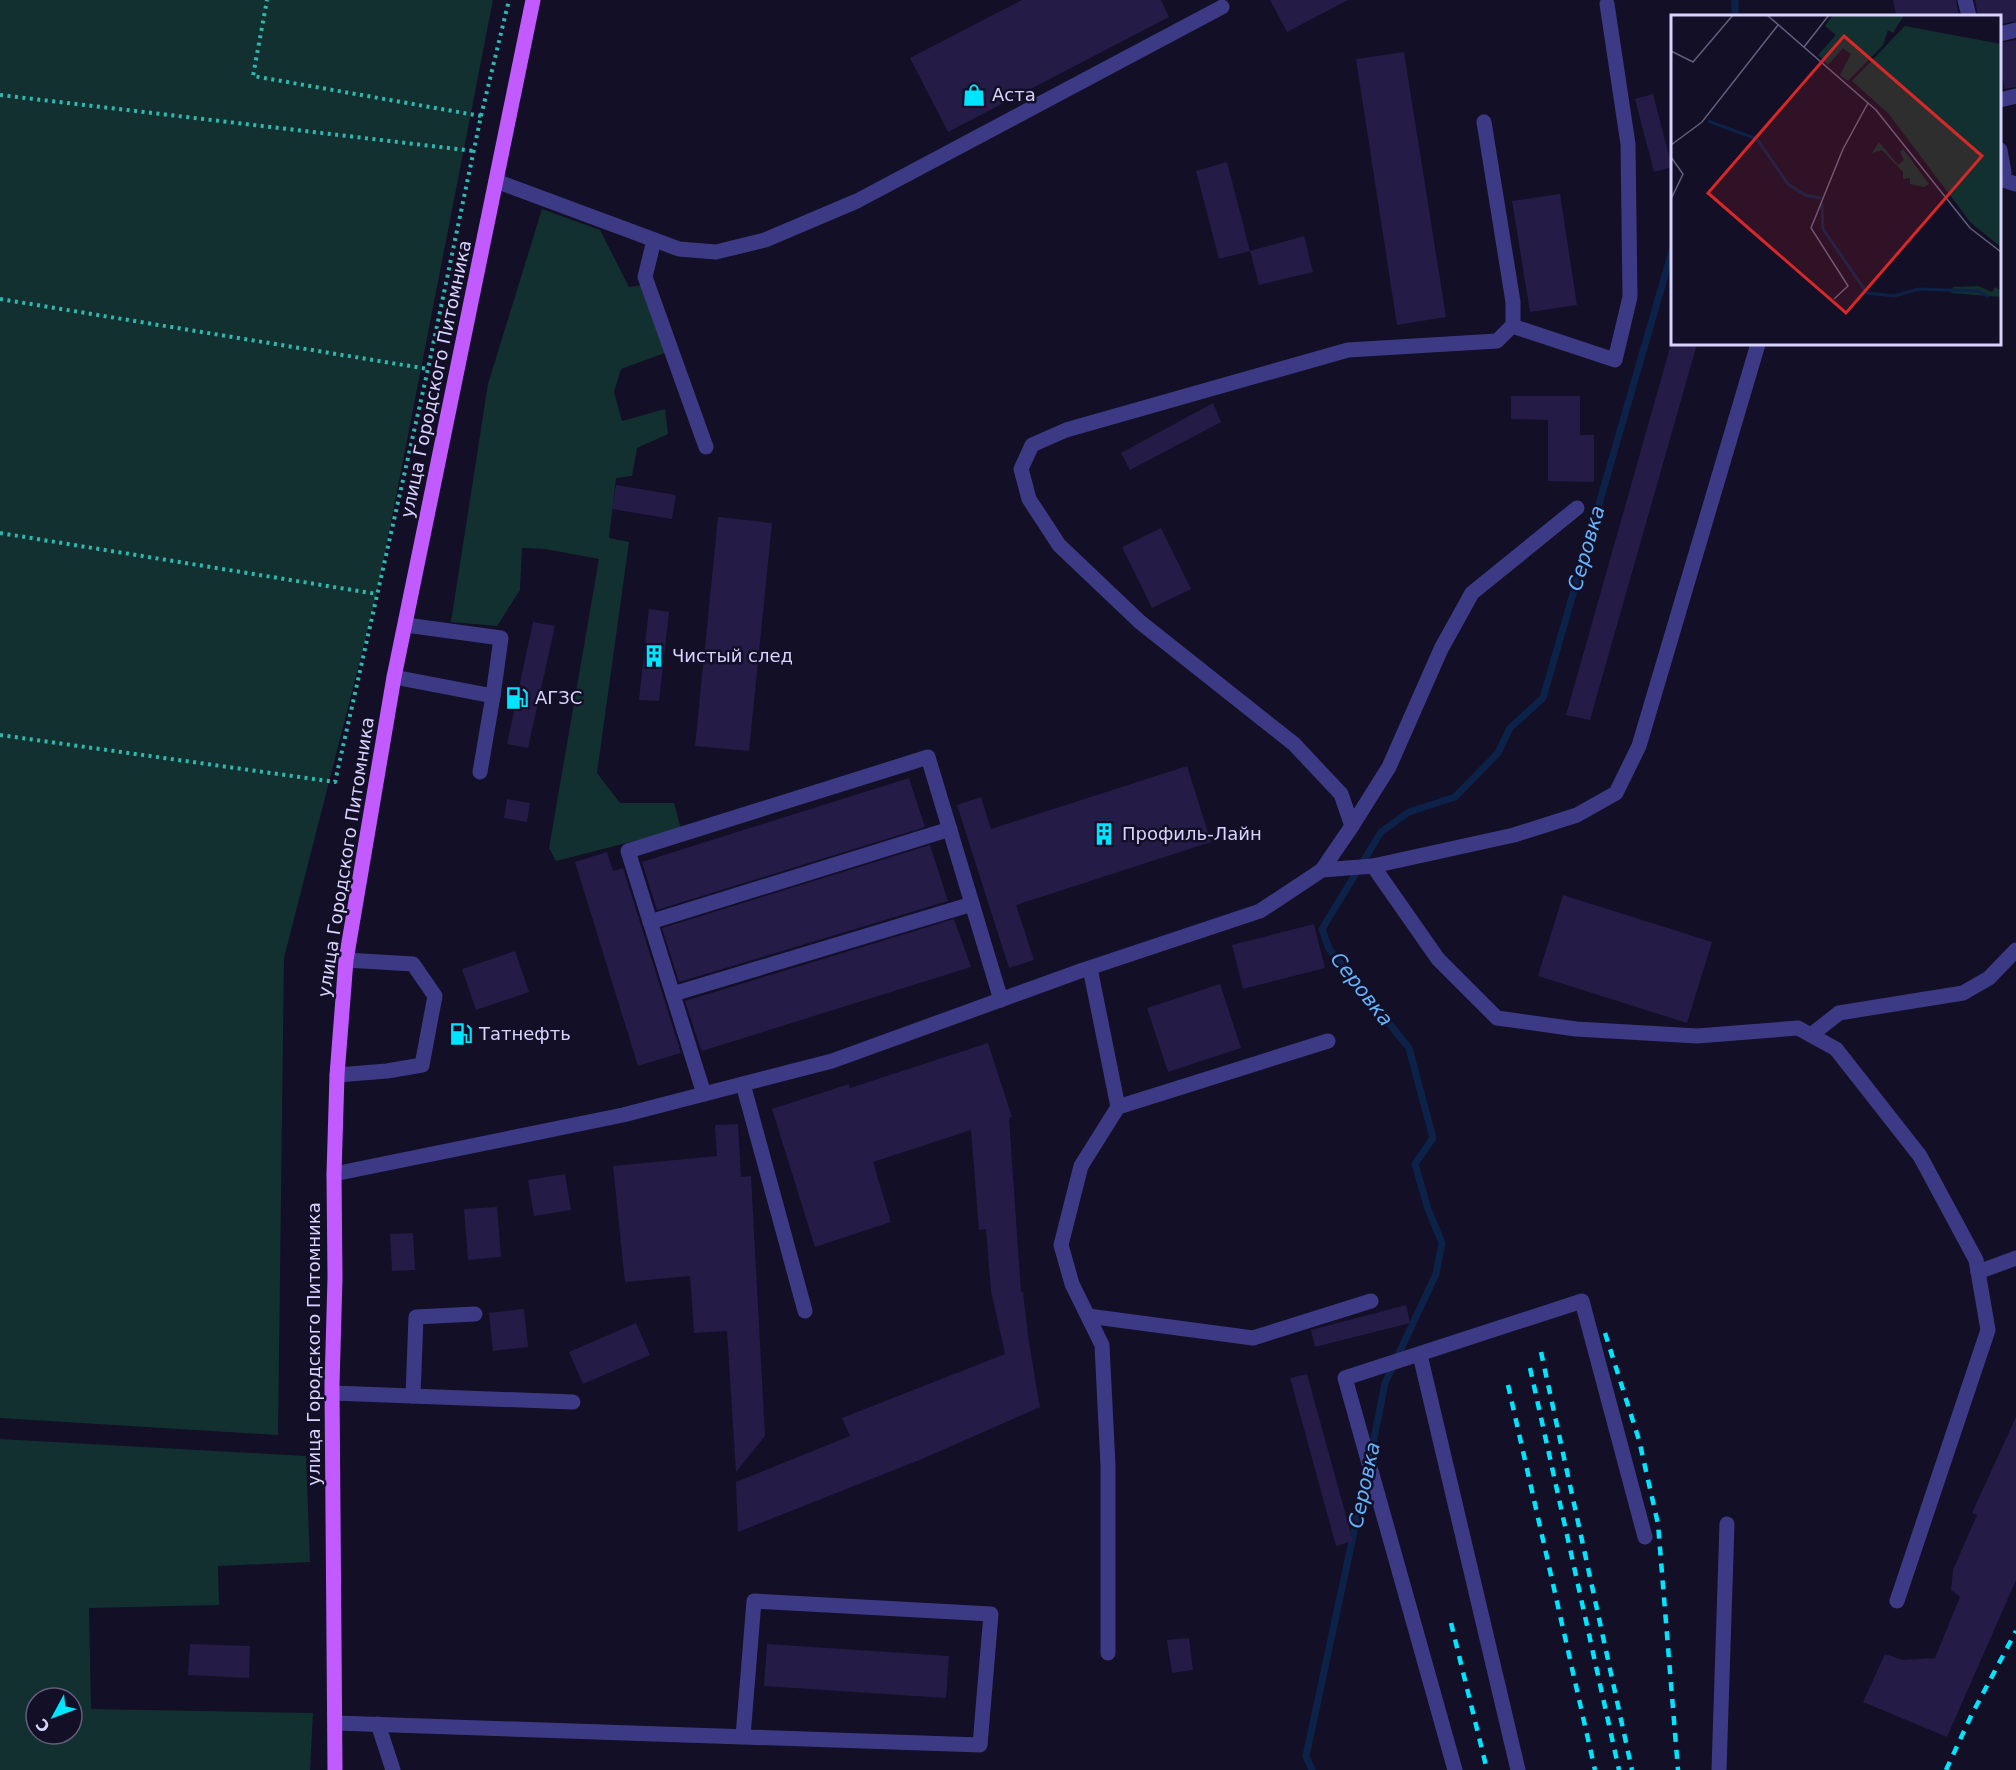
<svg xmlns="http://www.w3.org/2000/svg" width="2016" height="1770" viewBox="0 0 2016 1770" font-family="'DejaVu Sans',sans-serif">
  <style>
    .green { fill: #12302f; fill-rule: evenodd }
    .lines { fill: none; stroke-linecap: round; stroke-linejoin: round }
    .stream { stroke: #0c2248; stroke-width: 7 }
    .building { fill: #241b47 }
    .path { stroke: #2fb8b0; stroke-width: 4; stroke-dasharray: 3 4.5; stroke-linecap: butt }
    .minor { stroke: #3d3a85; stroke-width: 15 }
    .major { stroke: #c25bff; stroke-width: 15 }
    .rail { stroke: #00e5ff; stroke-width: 4.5; stroke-dasharray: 9 8; stroke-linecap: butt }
    .labels { text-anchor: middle; stroke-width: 5; stroke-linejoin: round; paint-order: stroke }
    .poi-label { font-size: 18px; fill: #d9d4ff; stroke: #130f26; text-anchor: start }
    .street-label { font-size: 18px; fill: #d9d4ff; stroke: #130f26 }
    .water-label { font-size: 20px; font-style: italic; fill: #62b6ff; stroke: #130f26 }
    .inset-river { fill: none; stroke: #0c2248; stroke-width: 3 }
    .inset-road { fill: none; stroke: #625e7d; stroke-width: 1.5 }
    .view { fill: #d62828; fill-opacity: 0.15; stroke: #d62828; stroke-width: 3 }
    .inset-edge { fill: none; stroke: #d9d4ff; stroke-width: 3 }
  </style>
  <rect width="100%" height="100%" fill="#130f26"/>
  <!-- green -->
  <g class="green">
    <polygon points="0,0 493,0 377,594 284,958 278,1435 0,1418"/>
    <polygon points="542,209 600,230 629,287 643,285 665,353 621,369 614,392 622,421 665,409 668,434 637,448 632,476 616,478 609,538 629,542 597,773 620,803 674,803 681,829 556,861 549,848 599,559 545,549 522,548 520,590 497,626 451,622 488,384"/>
    <path d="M0 1439 306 1456 310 1562 218 1566 219 1605 89 1608 91 1709 313 1713 310 1770H0ZM36 1698H72V1734H36Z"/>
  </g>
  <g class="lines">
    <!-- stream -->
    <g class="stream">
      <polyline points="1735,16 1735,0"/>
      <polyline points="1371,1454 1385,1383 1436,1274 1442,1243 1428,1209 1415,1164 1433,1138 1409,1048 1329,949 1322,929 1381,832 1409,812 1455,797 1498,753 1510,728 1543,698 1672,251"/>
      <polyline points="1312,1770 1306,1756 1367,1471"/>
    </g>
  </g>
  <!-- building -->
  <g class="building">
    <polygon points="1022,0 1161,0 1169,17 948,132 910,58"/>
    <polygon points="1270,0 1348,0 1287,32"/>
    <polygon points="1893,0 1956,0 1959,16 1896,16"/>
    <polygon points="1975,0 2016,0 2016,21 2000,24 2000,16 1978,16"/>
    <polygon points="2016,40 2016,87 2005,89 2000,68 2000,43"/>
    <polygon points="1404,52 1446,317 1397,325 1356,59"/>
    <polygon points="1653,94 1672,167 1654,172 1635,99"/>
    <polygon points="1227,162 1250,251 1219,259 1196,171"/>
    <polygon points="1560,194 1577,305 1530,312 1512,201"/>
    <polygon points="1304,236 1313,272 1259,285 1250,251"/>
    <polygon points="1671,344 1697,344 1590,720 1566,715"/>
    <polygon points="1511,396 1580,396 1580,435 1594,435 1594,482 1548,481 1548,420 1511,419"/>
    <polygon points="1213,403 1221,422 1130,470 1121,453"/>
    <polygon points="616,485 676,495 672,519 612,509"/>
    <polygon points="718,517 772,523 749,751 695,746"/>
    <polygon points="1161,528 1191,589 1152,608 1122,547"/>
    <polygon points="649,609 669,612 659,701 639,700"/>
    <polygon points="533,622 555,626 528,748 507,744"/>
    <polygon points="1187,766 1211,842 1016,905 1034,960 1009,968 957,805 981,797 991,829"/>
    <polygon points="909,778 925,827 657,910 642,862"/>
    <polygon points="507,799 530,803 527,822 504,818"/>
    <polygon points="930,845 948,901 679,982 662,928"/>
    <polygon points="607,852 613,871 623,868 681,1053 638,1066 575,862"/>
    <polygon points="1563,895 1712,942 1687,1023 1538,976"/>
    <polygon points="954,919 971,967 702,1051 700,1047 685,1001"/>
    <polygon points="1314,924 1325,968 1243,989 1232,945"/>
    <polygon points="515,951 529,992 476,1010 462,969"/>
    <polygon points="1220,984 1241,1048 1168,1072 1147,1008"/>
    <polygon points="988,1043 1012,1117 1009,1118 1021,1292 1023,1292 1029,1343 1040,1407 922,1459 738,1532 736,1482 850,1436 842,1418 1005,1354 991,1291 986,1229 979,1230 971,1130 873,1162 891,1222 815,1247 772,1109 849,1084 850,1088"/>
    <polygon points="738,1124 741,1177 751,1176 765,1436 736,1472 727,1331 694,1333 690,1276 625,1282 613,1166 717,1156 715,1125"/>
    <polygon points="565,1174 571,1210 534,1216 528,1180"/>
    <polygon points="497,1207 501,1257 468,1260 464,1209"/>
    <polygon points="413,1233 415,1270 392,1271 390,1234"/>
    <polygon points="1406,1305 1410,1323 1315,1347 1311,1330"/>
    <polygon points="524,1309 528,1347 493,1351 489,1313"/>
    <polygon points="636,1323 650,1355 583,1384 569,1352"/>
    <polygon points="1307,1374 1353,1541 1336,1546 1290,1378"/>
    <polygon points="2016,1417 2016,1580 1947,1737 1863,1702 1885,1654 1903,1660 1935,1658 1960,1597 1951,1590 1953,1570 1977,1515 1972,1513"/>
    <polygon points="1189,1638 1193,1670 1172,1673 1167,1640"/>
    <polygon points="190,1644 250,1646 249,1678 188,1675"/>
    <polygon points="767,1644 949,1656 946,1698 764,1686"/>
  </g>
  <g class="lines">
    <!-- path -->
    <g class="path">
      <polyline points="0,95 474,151"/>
      <polyline points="481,116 509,0"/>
      <polyline points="0,299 428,369"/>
      <polyline points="0,533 377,594"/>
      <polyline points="0,735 335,782 428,369 481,116 253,76 267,0"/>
    </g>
    <!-- minor -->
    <g class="minor">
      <polyline points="1965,0 1969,16"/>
      <polyline points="2000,34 2016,30"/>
      <polyline points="2000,100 2016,96"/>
      <polyline points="2000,150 2004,172"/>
      <polyline points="2000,179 2016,184"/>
      <polyline points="496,181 679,249 716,252 765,240 857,201 1222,7"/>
      <polyline points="654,240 645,277 706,447"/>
      <polyline points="1512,326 1615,360 1630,297 1628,144 1607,4"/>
      <polyline points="394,677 493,696 501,638 406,625"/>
      <polyline points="480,772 493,696"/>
      <polyline points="1352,826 1389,767 1441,649 1472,593 1577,508"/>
      <polyline points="1373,866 1438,959 1497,1018 1576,1029 1697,1036 1798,1028 1836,1049 1920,1156 1976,1260 1988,1330 1897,1601"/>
      <polyline points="1322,870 1352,826 1341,794 1294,744 1140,622 1059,545 1029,499 1021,469 1032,445 1066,430 1348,350 1497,341 1513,325 1513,302 1484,122"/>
      <polyline points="650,922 950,829"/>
      <polyline points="1090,968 1118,1107"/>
      <polyline points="673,994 972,904"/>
      <polyline points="1811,1035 1839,1013 1963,993 1989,978 2016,950"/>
      <polyline points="337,1075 387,1071 422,1065 435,996 413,964 346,960"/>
      <polyline points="743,1084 805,1311"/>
      <polyline points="704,1094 628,851 928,757 1001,1000"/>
      <polyline points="334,1174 623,1115 832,1061 1083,970 1260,911 1322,870 1373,866 1514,835 1577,815 1616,793 1639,746 1758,344"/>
      <polyline points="1978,1272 2016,1258"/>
      <polyline points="1088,1316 1253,1338 1371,1301"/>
      <polyline points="1420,1355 1518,1770"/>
      <polyline points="333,1393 573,1402"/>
      <polyline points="413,1396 416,1317 475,1314"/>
      <polyline points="1108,1653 1108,1465 1102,1345 1072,1284 1061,1245 1081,1166 1118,1107 1328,1041"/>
      <polyline points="336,1723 980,1745 991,1614 754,1601 743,1736"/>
      <polyline points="378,1724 393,1770"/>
      <polyline points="1455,1770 1345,1378 1582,1301 1645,1537"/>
      <polyline points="1719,1770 1727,1524"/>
    </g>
    <!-- major -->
    <polyline class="major" points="335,1770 332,1384 335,1278 334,1174 337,1075 346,960 394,677 533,0"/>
    <!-- rail -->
    <g class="rail">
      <polyline points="1605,1333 1639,1440 1658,1524 1678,1770"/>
      <polyline points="1541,1352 1632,1770"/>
      <polyline points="1530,1368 1619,1770"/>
      <polyline points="1508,1385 1595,1770"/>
      <polyline points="1451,1623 1487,1770"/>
      <polyline points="1946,1770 1971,1716 2016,1631"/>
    </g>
  </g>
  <!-- icons -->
  <defs>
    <g id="shop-bare" transform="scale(1.8)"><path d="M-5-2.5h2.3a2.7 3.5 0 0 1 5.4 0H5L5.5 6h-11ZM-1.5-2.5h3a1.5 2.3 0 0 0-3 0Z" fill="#00e5ff" stroke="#130f26" stroke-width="2.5" paint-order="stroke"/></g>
    <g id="building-bare" transform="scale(1.8)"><path d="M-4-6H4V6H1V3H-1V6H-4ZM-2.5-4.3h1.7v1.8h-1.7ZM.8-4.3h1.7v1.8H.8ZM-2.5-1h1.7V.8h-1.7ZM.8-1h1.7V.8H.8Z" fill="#00e5ff" stroke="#130f26" stroke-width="2.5" paint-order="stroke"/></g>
    <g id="fuel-bare" transform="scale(1.8)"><path d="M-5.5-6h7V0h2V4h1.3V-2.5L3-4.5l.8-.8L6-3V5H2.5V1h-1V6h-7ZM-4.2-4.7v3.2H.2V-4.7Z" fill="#00e5ff" stroke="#130f26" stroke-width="2.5" paint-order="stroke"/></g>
  </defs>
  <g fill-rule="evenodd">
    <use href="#shop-bare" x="974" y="95"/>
    <use href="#building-bare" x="654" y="656"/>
    <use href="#fuel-bare" x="517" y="698"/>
    <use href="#building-bare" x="1104" y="834"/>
    <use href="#fuel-bare" x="461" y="1034"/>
  </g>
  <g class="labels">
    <!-- poi labels -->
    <g class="poi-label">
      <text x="992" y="101">Аста</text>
      <text x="672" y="662">Чистый след</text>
      <text x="535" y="704">АГЗС</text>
      <text x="1122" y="840">Профиль-Лайн</text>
      <text x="479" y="1040">Татнефть</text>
    </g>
    <!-- street labels -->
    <g class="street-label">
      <text transform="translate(436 379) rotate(-78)" y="6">улица Городского Питомника</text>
      <text transform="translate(346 857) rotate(-81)" y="6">улица Городского Питомника</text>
      <text transform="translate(314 1344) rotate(-90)" y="6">улица Городского Питомника</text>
    </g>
    <!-- water labels -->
    <g class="water-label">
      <text transform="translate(1586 548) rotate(-74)" y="7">Серовка</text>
      <text transform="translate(1362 989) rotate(52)" y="7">Серовка</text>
      <text transform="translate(1364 1485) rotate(-78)" y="7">Серовка</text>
    </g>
  </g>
  <!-- overview -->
  <g transform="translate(1671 15)">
    <rect width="330" height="330" fill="#130f26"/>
    <path d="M162 0H233L222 18 217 15 212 30 177 66 169 60 180 39 172 33 157 50 147 40 165 20 154 11ZM234 11 330 29V232L300 208 217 98 181 66ZM208 127 227 150 233 145 229 137 232 134 258 169 253 172 239 169V163L232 164V157L211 135 201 138ZM307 271 321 277 324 272 330 276V282L280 278 282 272Z" fill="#12302f"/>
    <path class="inset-river" d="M37 106 86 124 117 169 134 180 150 183M151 188 152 214 196 278 223 281 248 274 307 276 318 282"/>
    <path class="inset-road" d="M96 0 205 95 299 213 330 237M133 32 158 0M0 36 22 47 62 0M0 130 31 107 107 10M0 142 12 159 0 184M163 284 177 271 140 213 172 134 197 88"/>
    <path class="view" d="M173 21 311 141 175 298 37 178Z"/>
    <rect width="330" height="330" class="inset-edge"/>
  </g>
  <!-- north arrow -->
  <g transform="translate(54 1716) rotate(229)"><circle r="28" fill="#130f26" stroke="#625e7d" stroke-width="1.5"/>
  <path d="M0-4.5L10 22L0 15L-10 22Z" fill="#00e5ff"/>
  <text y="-9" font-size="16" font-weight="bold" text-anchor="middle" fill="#d9d4ff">С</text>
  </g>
</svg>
